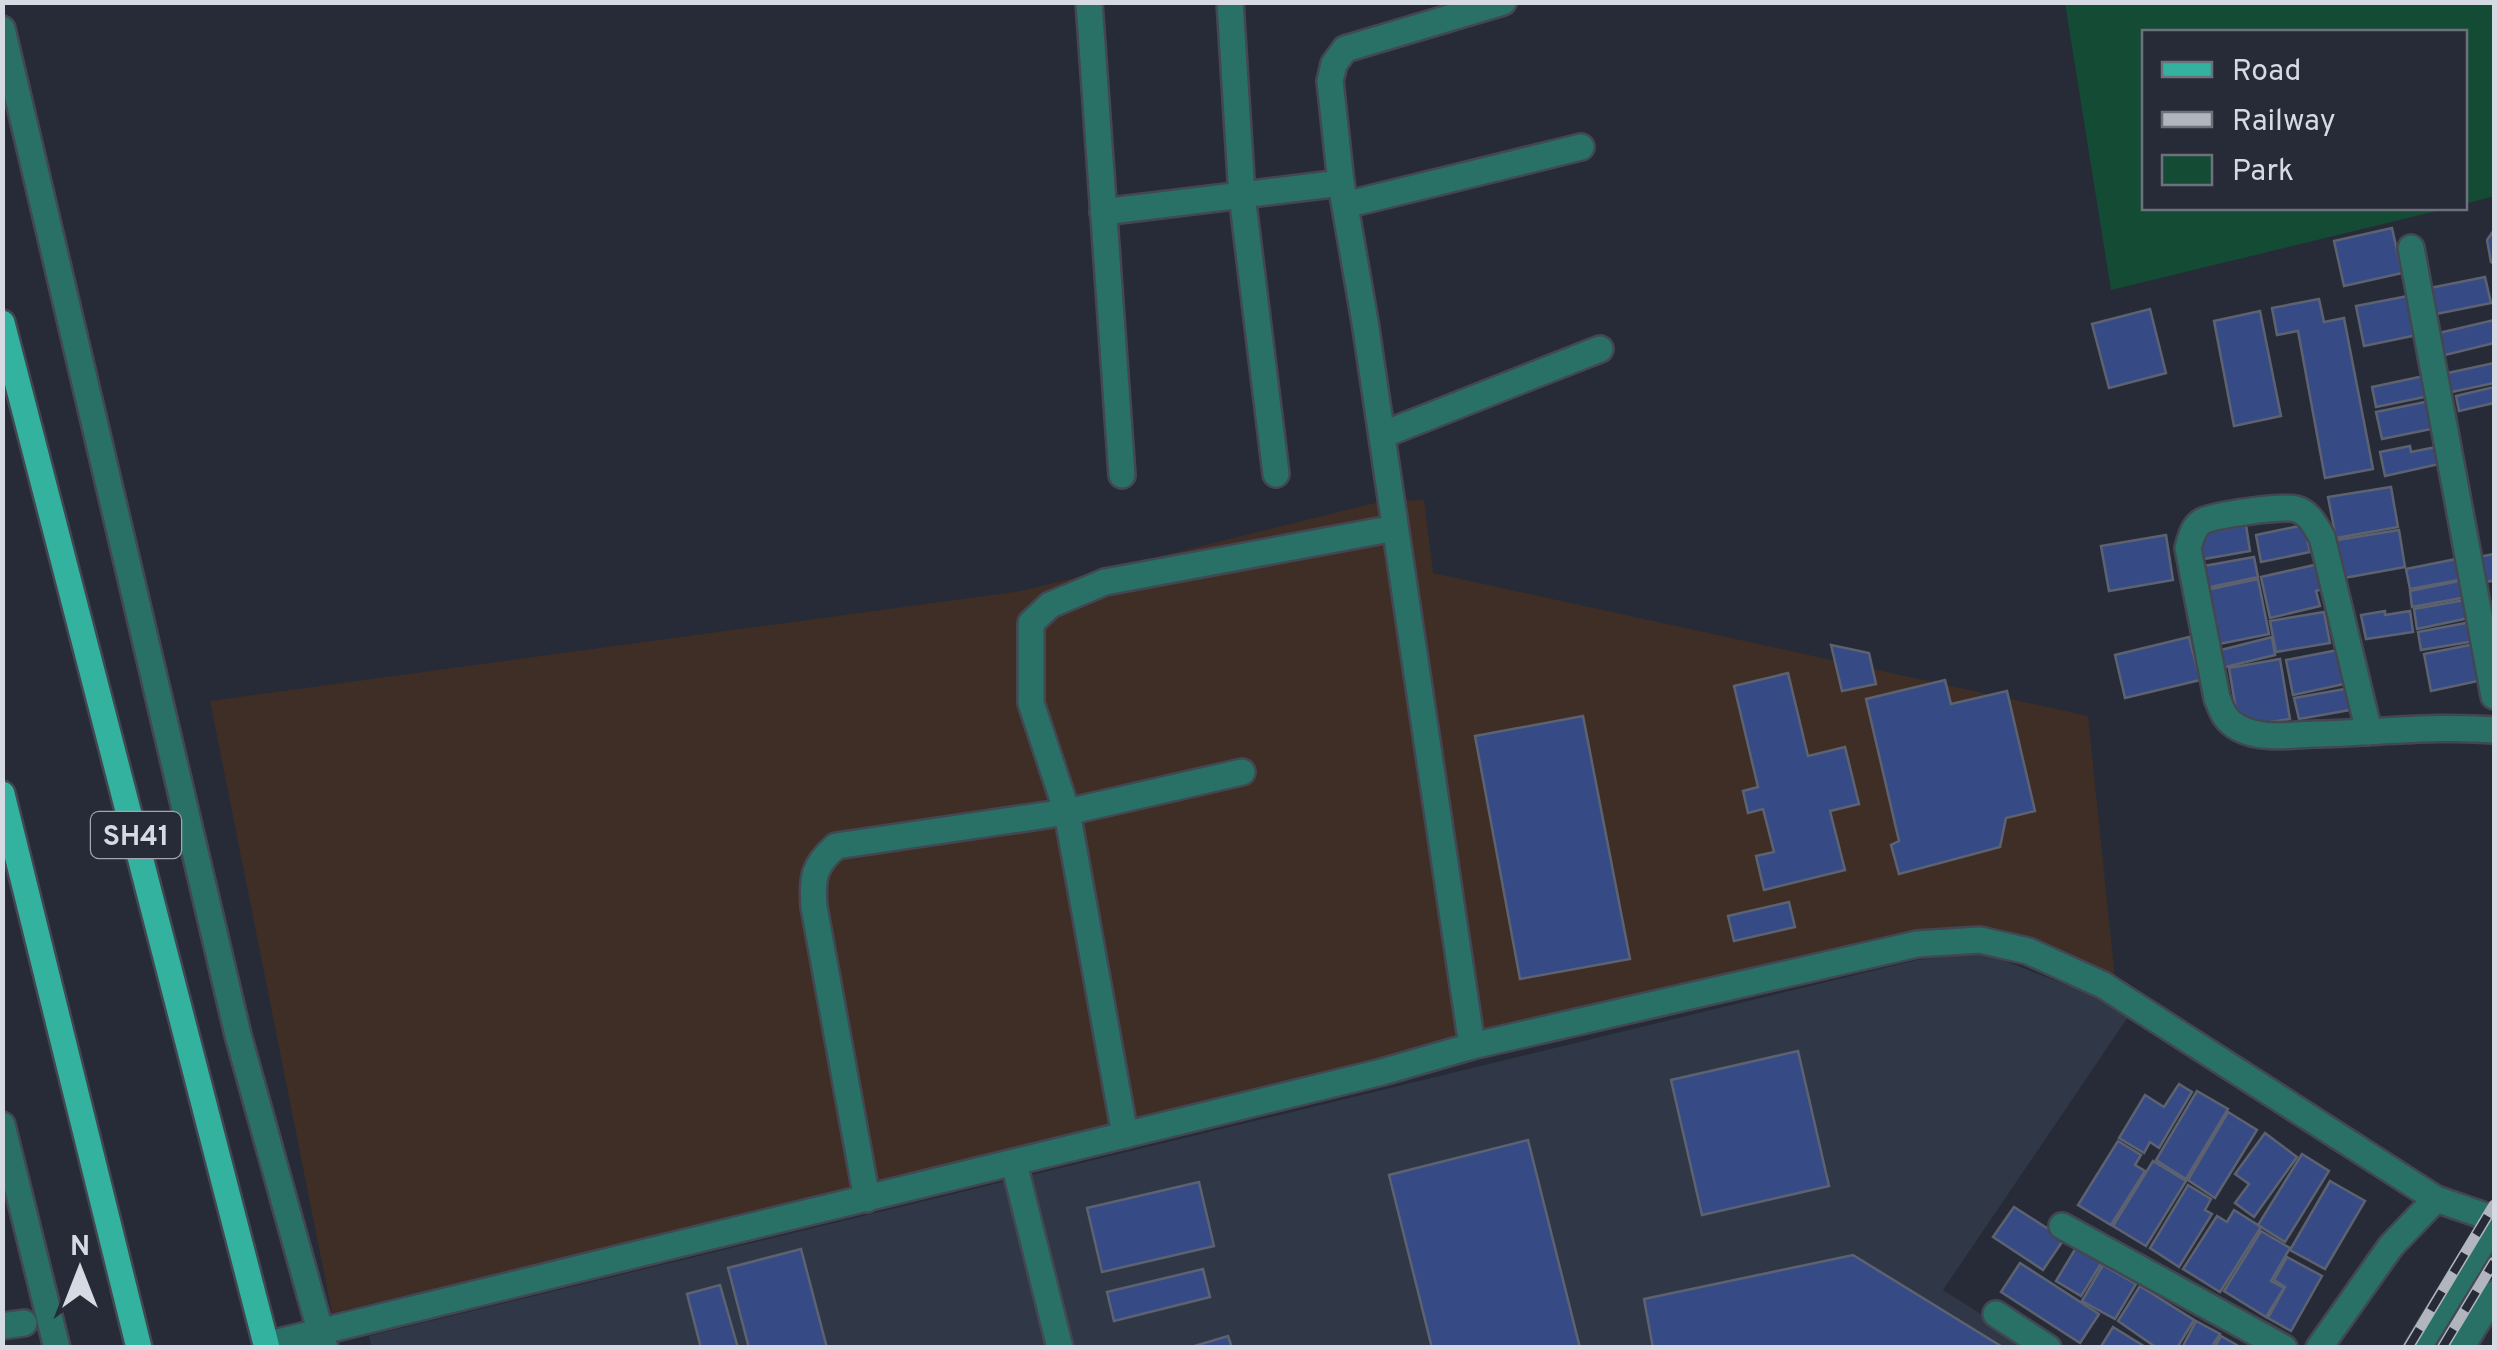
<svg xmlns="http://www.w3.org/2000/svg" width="2497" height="1350" viewBox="0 0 2497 1350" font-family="Overpass,sans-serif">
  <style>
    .built { fill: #303747 }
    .industrial { fill: #3f2e25 }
    .green { fill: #144b35 }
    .building { fill: #364a86; stroke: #5d6270; stroke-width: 2.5 }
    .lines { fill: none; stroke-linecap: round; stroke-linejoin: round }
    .minor-casing { stroke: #424752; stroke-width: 30 }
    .tertiary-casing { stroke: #424752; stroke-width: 30 }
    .primary-casing { stroke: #424752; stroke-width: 30 }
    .minor { stroke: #297166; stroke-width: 25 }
    .tertiary { stroke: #297166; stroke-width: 25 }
    .primary { stroke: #33b2a0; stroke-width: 25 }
    .rail-casing { stroke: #b1b6be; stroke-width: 11 }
    .rail { stroke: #262b37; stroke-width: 8; stroke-dasharray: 22; stroke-linecap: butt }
    .labels { text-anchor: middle; stroke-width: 8; stroke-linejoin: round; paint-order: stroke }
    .shield { fill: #262b37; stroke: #a1a6af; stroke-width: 2.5 }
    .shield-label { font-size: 28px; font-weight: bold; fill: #d6dae2 }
  </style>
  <rect width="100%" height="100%" fill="#262b37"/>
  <!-- built -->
  <polygon class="built" points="1985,953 2097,997 2128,1017 1943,1290 2033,1347 372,1348 369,1336 1917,960"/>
  <!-- industrial -->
  <polygon class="industrial" points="1424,500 1433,573 2088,716 2115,979 2031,938 1985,929 1922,934 332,1313 210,701 1021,591 1383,501"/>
  <!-- green -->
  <polygon class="green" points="2065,3 2494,3 2494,196 2465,204 2464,32 2144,32 2144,208 2449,208 2111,290"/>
  <!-- building -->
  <g class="building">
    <polygon points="2392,228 2402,273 2344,286 2334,241"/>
    <polygon points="2494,230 2494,264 2491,262 2487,240"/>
    <polygon points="2485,277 2491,303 2431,315 2425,289"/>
    <polygon points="2408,296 2417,335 2364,346 2356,306"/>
    <polygon points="2319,299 2324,322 2344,318 2373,469 2325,478 2298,331 2277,335 2272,308"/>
    <polygon points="2150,309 2166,373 2109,388 2092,324"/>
    <polygon points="2260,311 2281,416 2234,426 2214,321"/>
    <polygon points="2494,320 2494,343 2445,355 2439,333"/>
    <polygon points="2494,363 2494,383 2447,393 2443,374"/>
    <polygon points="2424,376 2429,396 2376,407 2372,387"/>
    <polygon points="2494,387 2494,403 2459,411 2456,396"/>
    <polygon points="2430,401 2436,428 2382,439 2376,412"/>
    <polygon points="2410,446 2411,452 2436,447 2439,464 2385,476 2380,452"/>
    <polygon points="2391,487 2398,527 2336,538 2328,497"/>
    <polygon points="2246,525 2250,551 2204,559 2199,534"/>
    <polygon points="2304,525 2310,552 2261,562 2256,535"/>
    <polygon points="2399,530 2405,567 2344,578 2337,540"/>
    <polygon points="2166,535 2173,580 2109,591 2101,546"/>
    <polygon points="2494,554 2494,581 2481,582 2478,557"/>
    <polygon points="2254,557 2258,577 2201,589 2198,567"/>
    <polygon points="2461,558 2464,579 2410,589 2406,569"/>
    <polygon points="2323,563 2329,587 2316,591 2320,606 2270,618 2261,577"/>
    <polygon points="2258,579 2269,634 2214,645 2202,591"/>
    <polygon points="2464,580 2467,597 2412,607 2410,591"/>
    <polygon points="2465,600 2469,618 2417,629 2414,609"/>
    <polygon points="2385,611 2385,615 2410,611 2413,632 2366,639 2361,615"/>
    <polygon points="2324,612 2330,643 2276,652 2270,621"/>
    <polygon points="2471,622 2475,641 2421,650 2418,632"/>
    <polygon points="2189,637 2200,680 2125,698 2115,655"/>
    <polygon points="2272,637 2275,655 2221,668 2217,651"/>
    <polygon points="2480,643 2487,679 2431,691 2424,654"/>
    <polygon points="1831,645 1869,653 1876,684 1842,691"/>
    <polygon points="2338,650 2344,684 2293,695 2286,660"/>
    <polygon points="2280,659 2290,719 2239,727 2229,668"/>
    <polygon points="1788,673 1808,756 1845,747 1859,804 1830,811 1845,870 1764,890 1756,856 1774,852 1763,809 1748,813 1743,791 1758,787 1734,686"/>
    <polygon points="1945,680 1951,704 2007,691 2035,811 2006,818 2000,847 1899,874 1891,845 1899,841 1866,699"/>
    <polygon points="2345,689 2350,710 2299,719 2294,698"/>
    <polygon points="1583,716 1630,959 1520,979 1475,736"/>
    <polygon points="1789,902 1795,927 1734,941 1728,916"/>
    <polygon points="1798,1051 1829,1186 1702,1215 1671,1080"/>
    <polygon points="2179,1084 2192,1092 2159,1148 2150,1142 2144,1153 2119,1138 2145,1095 2164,1107"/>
    <polygon points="2197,1091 2228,1109 2186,1179 2156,1160"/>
    <polygon points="2228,1112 2257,1130 2215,1198 2188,1180"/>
    <polygon points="2265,1133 2297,1157 2254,1217 2235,1203 2249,1184 2235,1174"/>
    <polygon points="1528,1140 1580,1348 1432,1348 1389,1175"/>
    <polygon points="2118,1141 2141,1155 2135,1165 2145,1171 2111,1225 2078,1205"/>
    <polygon points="2302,1154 2329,1171 2285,1242 2258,1225"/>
    <polygon points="2153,1161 2186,1181 2146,1246 2113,1226"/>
    <polygon points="2330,1181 2365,1201 2325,1269 2290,1250"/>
    <polygon points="1199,1182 1214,1246 1102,1272 1087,1208"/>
    <polygon points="2188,1185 2211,1199 2205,1210 2212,1214 2179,1267 2150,1248"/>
    <polygon points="2014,1207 2064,1239 2043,1270 1993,1237"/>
    <polygon points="2234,1210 2261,1227 2220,1292 2183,1269 2217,1216 2227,1222"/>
    <polygon points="2261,1231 2290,1248 2271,1281 2284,1288 2266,1317 2224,1291"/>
    <polygon points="2077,1246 2102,1262 2081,1296 2056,1281"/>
    <polygon points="801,1249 827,1348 749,1348 728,1268"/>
    <polygon points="1853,1255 2004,1348 1653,1348 1644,1299"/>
    <polygon points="2287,1257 2322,1276 2291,1331 2268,1318 2285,1287 2274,1280"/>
    <polygon points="2020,1263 2099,1314 2080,1343 2001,1292"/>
    <polygon points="2103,1265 2136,1284 2115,1319 2082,1301"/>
    <polygon points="1203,1269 1210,1297 1114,1321 1107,1292"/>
    <polygon points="720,1285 738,1348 701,1348 687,1294"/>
    <polygon points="2140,1286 2194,1320 2177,1348 2157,1348 2118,1321"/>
    <polygon points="2196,1321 2220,1334 2211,1348 2182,1348"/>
    <polygon points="2113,1327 2147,1348 2100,1348"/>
    <polygon points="1228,1336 1232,1348 1188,1348"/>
    <polygon points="2221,1336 2242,1348 2214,1348"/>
  </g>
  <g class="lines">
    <!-- minor casing -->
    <g class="minor-casing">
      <g id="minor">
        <polyline points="1089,2 1122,475"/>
        <polyline points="1230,2 1242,195 1276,474"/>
        <polyline points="1345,205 1581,147"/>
        <polyline points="1103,212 1341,183"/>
        <polyline points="2411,248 2494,696"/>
        <polyline points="1382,435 1600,349"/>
        <path d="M2369 732 2322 537C2315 526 2310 513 2296 509 2285 505 2215 515 2203 521 2193 526 2191 538 2188 548L2217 698C2222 711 2225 721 2239 728 2262 740 2290 735 2315 734 2375 733 2435 725 2494 730"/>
        <polyline points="1472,1046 1365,322 1341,183 1330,81 1334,64 1345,49 1503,2"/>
        <polyline points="1125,1135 1067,812 1031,703 1031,623 1050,605 1105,582 1395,528"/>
        <polyline points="1014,1163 1060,1348"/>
        <path d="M867 1199 814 907C812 878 813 866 836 846L1067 812 1242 772"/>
        <polyline points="2062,1226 2284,1348"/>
        <polyline points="1996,1314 2048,1348"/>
        <polyline points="2,1326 24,1323"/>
        <polyline points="266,1345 1382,1072 1472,1046 1917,944 1980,940 2028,951 2103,985 2436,1199"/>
        <polyline points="2319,1348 2391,1246 2436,1199 2494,1219"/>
      </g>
    </g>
    <!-- tertiary casing -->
    <g class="tertiary-casing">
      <g id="tertiary">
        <polyline points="2,29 238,1035 325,1348"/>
        <polyline points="2,1125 57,1348"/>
        <polyline points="2418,1348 2494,1224"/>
        <polyline points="2461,1348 2494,1294"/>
      </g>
    </g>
    <!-- primary casing -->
    <g class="primary-casing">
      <g id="primary">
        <polyline points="2,323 267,1348"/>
        <polyline points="2,794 139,1348"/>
      </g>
    </g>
    <!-- minor -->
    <use href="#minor" class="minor"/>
    <!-- tertiary -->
    <use href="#tertiary" class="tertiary"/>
    <!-- primary -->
    <use href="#primary" class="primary"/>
    <!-- rail casing -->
    <g class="rail-casing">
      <g id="rail">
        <polyline points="2408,1348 2494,1205"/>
        <polyline points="2442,1348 2494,1262"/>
      </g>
    </g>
    <!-- rail -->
    <use href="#rail" class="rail"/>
  </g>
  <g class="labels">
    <!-- shield labels -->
    <rect class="shield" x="91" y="812" width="90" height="46" rx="8"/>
    <g class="shield-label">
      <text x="136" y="845">SH41</text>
    </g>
  </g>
  <!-- border -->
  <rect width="2497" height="1350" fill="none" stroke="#d6dae2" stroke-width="10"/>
  <!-- legend -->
  <rect x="2142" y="30" width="325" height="180" fill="#262b37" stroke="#6c717b" stroke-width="2.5"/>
  <rect x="2162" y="62" width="50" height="15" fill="#33b2a0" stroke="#6c717b" stroke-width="2.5"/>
  <text x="2232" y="80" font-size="30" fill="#d6dae2">Road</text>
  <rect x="2162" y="112" width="50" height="15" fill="#b1b6be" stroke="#6c717b" stroke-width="2.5"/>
  <text x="2232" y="130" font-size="30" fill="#d6dae2">Railway</text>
  <rect x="2162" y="155" width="50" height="30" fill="#144b35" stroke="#6c717b" stroke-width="2.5"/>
  <text x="2232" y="180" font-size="30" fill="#d6dae2">Park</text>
  <!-- north arrow -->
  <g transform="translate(80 1270)" stroke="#262b37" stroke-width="8" paint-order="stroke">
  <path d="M0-8L18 38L0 25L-18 38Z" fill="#d6dae2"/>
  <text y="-15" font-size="28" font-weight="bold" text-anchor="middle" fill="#d6dae2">N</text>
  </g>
</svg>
